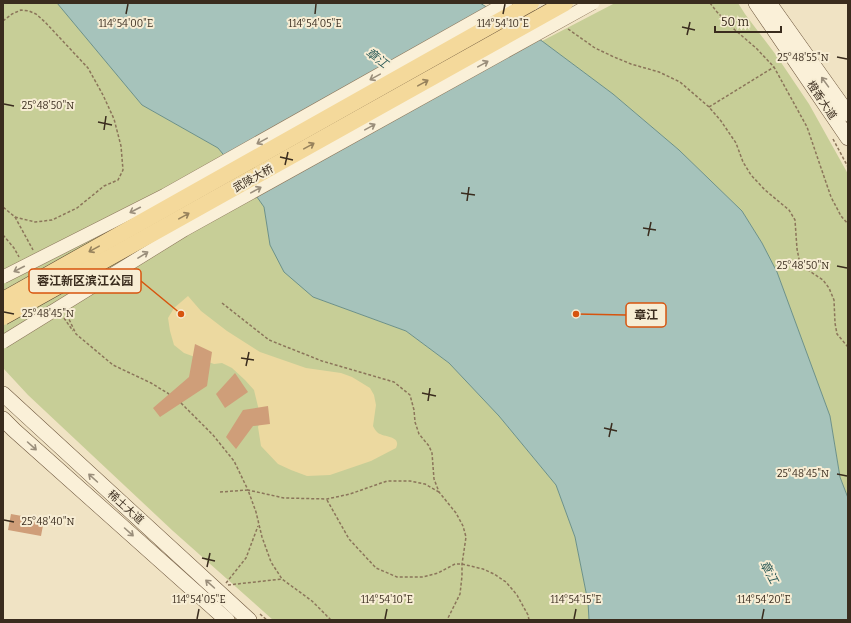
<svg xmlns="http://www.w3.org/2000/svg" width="851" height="623" viewBox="0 0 851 623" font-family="Bitter,'Noto Sans SC',serif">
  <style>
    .green { fill: #c7ce97 }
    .sand { fill: #ecd9a0 }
    .water { fill: #a6c3bb; stroke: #6c9189 }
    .building { fill: #cf9e79 }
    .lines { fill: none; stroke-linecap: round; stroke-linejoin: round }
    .secondary-casing { stroke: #6d563d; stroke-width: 16 }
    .path { stroke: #8b755a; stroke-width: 1.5; stroke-dasharray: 3 2; stroke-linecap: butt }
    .secondary { stroke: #faf0d8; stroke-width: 15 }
    .tertiary-bridge-casing { stroke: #8b755a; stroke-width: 14; stroke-linecap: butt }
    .primary-bridge-casing { stroke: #59432e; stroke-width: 17; stroke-linecap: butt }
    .tertiary-bridge { stroke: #faf0d8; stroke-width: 13 }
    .primary-bridge { stroke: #f4d99b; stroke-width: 16 }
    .oneway { stroke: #9a8e7b }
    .oneway2 { stroke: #97825c }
    .ticks { fill: none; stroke: #3a2c1e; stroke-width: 1.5 }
    .labels { text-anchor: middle; stroke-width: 4; stroke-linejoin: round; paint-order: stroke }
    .street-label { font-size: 11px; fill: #3a2c1e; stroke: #f7edd4 }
    .water-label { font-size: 12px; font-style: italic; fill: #2d5b58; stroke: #f7edd4 }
    .ticks-label { font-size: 10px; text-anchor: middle; fill: #3a2c1e; stroke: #f7edd4; stroke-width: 4; stroke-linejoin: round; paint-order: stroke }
    .leader { fill: none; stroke: #d7540e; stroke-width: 1.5 }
    .callout-dot { fill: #d7540e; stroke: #f7edd4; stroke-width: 1.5 }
    .callout { fill: #f7edd4; stroke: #d7540e; stroke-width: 1.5 }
    .callout-label { font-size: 12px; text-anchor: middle; font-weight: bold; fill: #3a2c1e }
  </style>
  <rect width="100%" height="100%" fill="#f0e3c4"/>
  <!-- green -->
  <g class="green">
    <polygon points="3,3 57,3 142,105 218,148 250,187 264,207 270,245 313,297 406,331 449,363 499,416 556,485 575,537 588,602 589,620 273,620 173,531 28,395 3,368"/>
    <polygon points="615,3 738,3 745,14 776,55 809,104 848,174 848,498 840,477 830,416 777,272 762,243 742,211 679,150 613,94 542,41"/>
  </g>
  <!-- sand -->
  <path class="sand" d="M188 296 201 311 227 331 260 352 306 368 341 373 352 377 370 388 374 395 376 405 373 426C374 428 375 430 377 432 383 438 402 435 396 448L371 461 330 475 307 476 291 470 278 464 261 446 258 427 261 419 254 390 245 380 232 368 222 363 214 364 184 353 174 345 170 331 168 318 174 308Z"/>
  <!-- water -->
  <polygon class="water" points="57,3 480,3 542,41 613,94 679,150 742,211 762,243 777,272 830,416 840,477 848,498 848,620 589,620 588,602 575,537 556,485 499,416 449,363 406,331 313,297 284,272 270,245 264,207 250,187 218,148 142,105"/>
  <!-- building -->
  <g class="building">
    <polygon points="195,344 212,352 207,386 160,417 153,408 189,377"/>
    <polygon points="235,373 248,392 225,408 216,394"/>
    <polygon points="268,406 270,424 253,426 236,449 226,437 243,410"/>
    <polygon points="11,514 44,520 41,536 8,530"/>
  </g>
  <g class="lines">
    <!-- secondary casing -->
    <g class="secondary-casing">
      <g id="secondary">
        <polyline points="756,3 848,138"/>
        <polyline points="769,3 848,114"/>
        <polyline points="3,394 249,620"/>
        <polyline points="3,419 14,430 227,620"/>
      </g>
    </g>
    <!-- path -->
    <g class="path">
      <polyline points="710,3 717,12 735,30 756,48 774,67 807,127 831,197 841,216 848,224"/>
      <polyline points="3,21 12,14 21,10 29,11 36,14 45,22 88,68 103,95 114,119 121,146 123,170 118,180 104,186 77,208 52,220 35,222 15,217 3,207"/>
      <polyline points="568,29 595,48 614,57 631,64 659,72 680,82 709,107 721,121 736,143 743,162 751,175 765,190 789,210 795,220 797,249 799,259 805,268 823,280 829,288 834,300 835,323 837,334 848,347"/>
      <polyline points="709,107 774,67"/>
      <polyline points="833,139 848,167"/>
      <polyline points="15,217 33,250"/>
      <polyline points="3,235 14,248 19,257"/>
      <polyline points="222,303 269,340 322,361 394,382 410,395 414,410 415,422 419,434 429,446 432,453 434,479 439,492 456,513 463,526 466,537 462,564 462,576 460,594 447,620"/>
      <polyline points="67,315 76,334 113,365 151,383 169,394"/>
      <polyline points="64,318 73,331"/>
      <polyline points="181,403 213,435 234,461 248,490 284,498 327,499 350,494 387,481 410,481 425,484 439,492"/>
      <polyline points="220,492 248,490 256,512 262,537 271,562 282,579 312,601 331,620"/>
      <polyline points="327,500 349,539 376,568 397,577 423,577 438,573 455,564 462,564 483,569 494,574 506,582 517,595 528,615 529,620"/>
      <polyline points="226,583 246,558 258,526"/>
      <polyline points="228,585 282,579"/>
      <polyline points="260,614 267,620"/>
    </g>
    <!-- secondary -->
    <use href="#secondary" class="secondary"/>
    <!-- tertiary-bridge casing -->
    <g class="tertiary-bridge-casing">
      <g id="tertiary-bridge">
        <polyline points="3,277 165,195 506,3"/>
        <polyline points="3,342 184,230 593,3"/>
      </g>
    </g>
    <!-- primary-bridge casing -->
    <g class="primary-bridge-casing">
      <g id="primary-bridge">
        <polyline points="3,300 531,3"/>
        <polyline points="3,317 565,3"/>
      </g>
    </g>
    <!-- tertiary-bridge -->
    <use href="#tertiary-bridge" class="tertiary-bridge"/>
    <!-- primary-bridge -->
    <use href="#primary-bridge" class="primary-bridge"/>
  </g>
  <!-- one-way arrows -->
  <defs><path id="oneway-shaft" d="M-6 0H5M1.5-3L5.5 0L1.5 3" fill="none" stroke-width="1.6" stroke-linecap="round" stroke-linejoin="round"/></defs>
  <g class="oneway">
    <use href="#oneway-shaft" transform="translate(483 64) rotate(-29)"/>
    <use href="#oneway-shaft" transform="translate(375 77) rotate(151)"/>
    <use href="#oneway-shaft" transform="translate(825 82) rotate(-126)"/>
    <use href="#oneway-shaft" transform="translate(370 127) rotate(-29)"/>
    <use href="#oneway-shaft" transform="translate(262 141) rotate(151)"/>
    <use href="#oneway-shaft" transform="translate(256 190) rotate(-29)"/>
    <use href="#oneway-shaft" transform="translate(135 210) rotate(153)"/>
    <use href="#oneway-shaft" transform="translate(143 255) rotate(-32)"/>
    <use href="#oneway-shaft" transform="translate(19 269) rotate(153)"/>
    <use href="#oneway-shaft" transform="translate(32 446) rotate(42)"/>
    <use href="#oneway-shaft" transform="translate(93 478) rotate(-138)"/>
    <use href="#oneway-shaft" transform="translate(129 532) rotate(42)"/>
    <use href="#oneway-shaft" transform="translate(210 584) rotate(-138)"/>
  </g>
  <g class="oneway2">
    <use href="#oneway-shaft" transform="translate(423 83) rotate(-29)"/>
    <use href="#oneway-shaft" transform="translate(309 146) rotate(-29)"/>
    <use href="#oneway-shaft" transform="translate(184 216) rotate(-29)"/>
    <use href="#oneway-shaft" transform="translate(94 249) rotate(151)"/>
  </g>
  <!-- ticks -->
  <path class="ticks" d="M126 14 128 4M315 14 316 4M503 14 505 4M682 27 695 30M687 35 690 22M837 57 847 59M4 104 14 106M98 122 112 125M104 130 106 116M280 157 293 160M285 165 288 152M461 193 475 195M467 201 469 187M643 228 656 230M648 236 651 222M837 266 847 268M4 312 14 314M241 358 254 360M246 366 249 352M422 393 436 396M428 401 430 388M604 428 617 431M609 437 612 423M837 474 847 476M4 520 14 522M202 558 215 561M207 567 210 553M197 619 199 609M385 619 387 609M574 619 576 609M762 619 764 609"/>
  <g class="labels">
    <!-- street labels -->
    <g class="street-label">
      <text transform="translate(822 100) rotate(56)" y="4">橙香大道</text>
      <text transform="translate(253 178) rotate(-29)" y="4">武陵大桥</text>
      <text transform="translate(126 507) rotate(42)" y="4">稀土大道</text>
    </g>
    <!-- water labels -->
    <g class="water-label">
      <text transform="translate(377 58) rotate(37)" y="4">章江</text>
      <text transform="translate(769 572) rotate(62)" y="4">章江</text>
    </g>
  </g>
  <g class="ticks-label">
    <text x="126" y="27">114°54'00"E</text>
    <text x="315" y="27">114°54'05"E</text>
    <text x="503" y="27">114°54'10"E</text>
    <text x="803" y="61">25°48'55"N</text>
    <text x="48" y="109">25°48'50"N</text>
    <text x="803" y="269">25°48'50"N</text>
    <text x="48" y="317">25°48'45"N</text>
    <text x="803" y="477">25°48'45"N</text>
    <text x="48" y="525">25°48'40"N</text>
    <text x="199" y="603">114°54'05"E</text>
    <text x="387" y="603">114°54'10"E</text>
    <text x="576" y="603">114°54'15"E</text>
    <text x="764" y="603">114°54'20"E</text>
  </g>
  <!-- callouts -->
  <path class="leader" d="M181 314L141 281M576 314L626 315"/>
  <g class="callout-dot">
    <circle cx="181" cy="314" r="4"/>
    <circle cx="576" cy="314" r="4"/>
  </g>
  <g class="callout">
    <rect x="29" y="269" width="112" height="24" rx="4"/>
    <rect x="626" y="303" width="40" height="24" rx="4"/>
  </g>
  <g class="callout-label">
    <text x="85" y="285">蓉江新区滨江公园</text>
    <text x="646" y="319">章江</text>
  </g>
  <!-- border -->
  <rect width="851" height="623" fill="none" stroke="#3a2c1e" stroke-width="8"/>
  <!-- scale -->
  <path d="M715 26v6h66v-6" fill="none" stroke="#3a2c1e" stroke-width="2"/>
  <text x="721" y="26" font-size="12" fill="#3a2c1e" stroke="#f7edd4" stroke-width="3" paint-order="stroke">50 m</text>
</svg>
